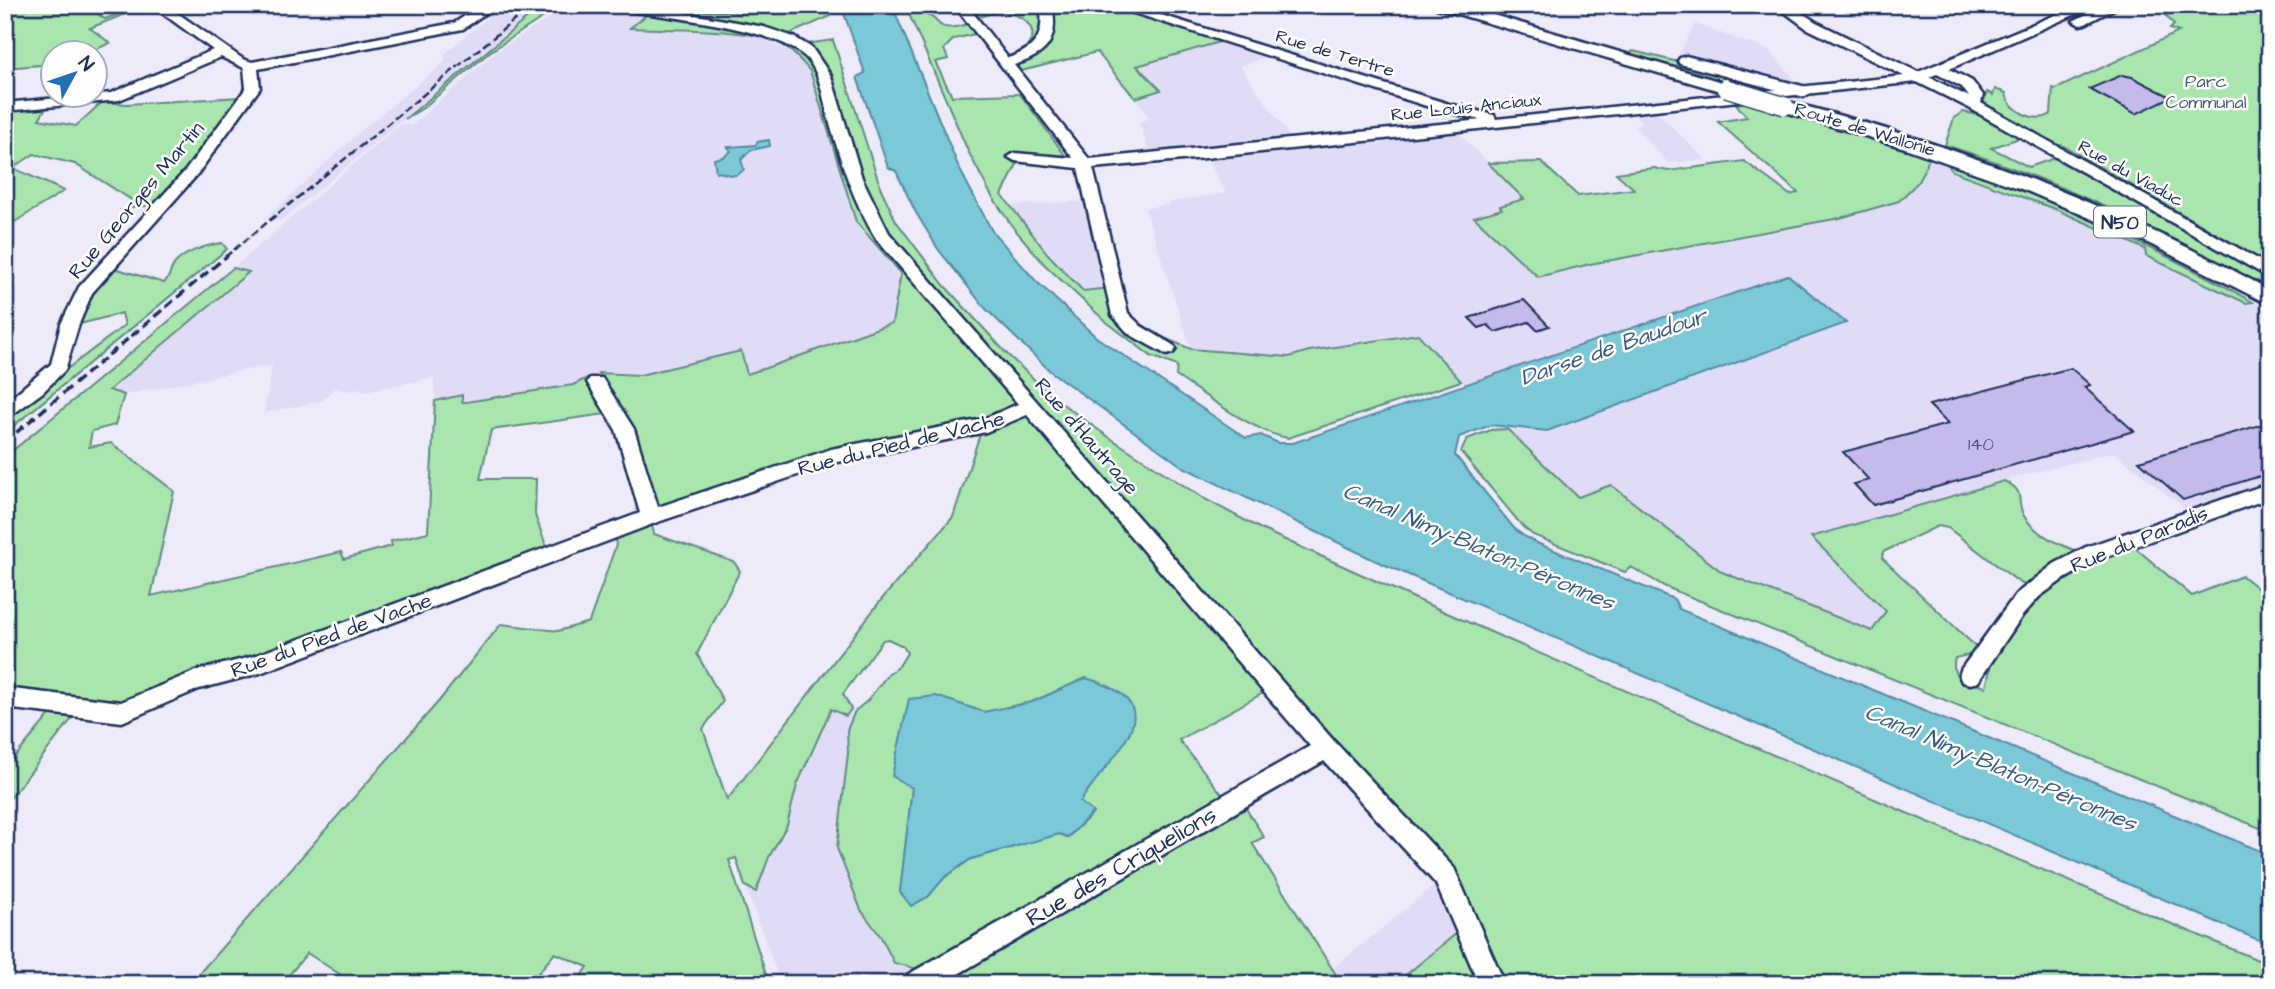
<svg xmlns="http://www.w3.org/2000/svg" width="2275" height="989" viewBox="0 0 2275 989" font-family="'Architects Daughter',sans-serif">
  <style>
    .built { fill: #e1dcf5 }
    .green { fill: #a8e6ae; stroke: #628a86; stroke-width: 2; fill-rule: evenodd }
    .water { fill: #7ac8d8; stroke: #548ba7; stroke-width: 2 }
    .building { fill: #c4baec; stroke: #1b2f5e; stroke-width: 2 }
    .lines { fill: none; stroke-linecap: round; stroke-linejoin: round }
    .minor-casing { stroke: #1b2f5e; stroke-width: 5 }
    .major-casing { stroke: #1b2f5e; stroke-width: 5 }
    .minor { fill: #fff; fill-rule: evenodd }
    .major { fill: #fff; fill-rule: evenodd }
    .rail-far1 { stroke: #1b2f5e; stroke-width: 2.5; stroke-dasharray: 8 3.5; stroke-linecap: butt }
    .rail { stroke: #1b2f5e; stroke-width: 3.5; stroke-dasharray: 10 5; stroke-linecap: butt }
    .major-bridge-casing { stroke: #1b2f5e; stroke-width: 20; stroke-linecap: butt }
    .major-bridge { stroke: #fff; stroke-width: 17 }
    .labels { text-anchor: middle; stroke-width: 5; stroke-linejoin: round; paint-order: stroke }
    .far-street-label { font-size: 18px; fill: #1b2f5e; stroke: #fff }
    .far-park-label { font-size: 18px; fill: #3e5d72; stroke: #fff }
    .number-label { font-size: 18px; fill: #455282 }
    .shield { fill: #fff; stroke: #5f6d8e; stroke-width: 2 }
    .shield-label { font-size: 19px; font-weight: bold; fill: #1b2f5e }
    .street-label { font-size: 21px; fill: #1b2f5e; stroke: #fff }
    .water-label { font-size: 23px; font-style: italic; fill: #385d83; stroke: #fff }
    .near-street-label { font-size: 24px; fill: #1b2f5e; stroke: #fff }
  </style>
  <rect width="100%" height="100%" fill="#edeaf9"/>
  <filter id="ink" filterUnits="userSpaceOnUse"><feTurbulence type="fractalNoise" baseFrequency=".0143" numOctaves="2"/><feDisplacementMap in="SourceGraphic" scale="14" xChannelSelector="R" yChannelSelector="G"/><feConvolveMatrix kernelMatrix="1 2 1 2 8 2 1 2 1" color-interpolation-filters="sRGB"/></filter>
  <g filter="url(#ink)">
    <!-- built -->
    <g class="built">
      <polygon points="503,5 543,5 280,221 265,219 364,128 445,62 444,54"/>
      <polygon points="570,5 607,5 649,13 631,28 748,34 770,39 801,60 810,71 856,222 901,273 892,322 820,350 747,374 740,351 640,375 598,373 573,385 462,402 462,395 435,401 434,378 361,392 360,388 347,391 335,388 322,401 264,413 272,365 124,395 108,390 249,273 233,268 401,124 411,126 497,51"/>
      <polygon points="1695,24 1769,50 1803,90 1677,58"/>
      <polygon points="1223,41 1270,56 1240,66 1294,142 1151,157 1139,122 1150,118 1135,98 1160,90 1136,66"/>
      <polygon points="1750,102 1926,153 2084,215 2184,263 2270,311 2270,494 2192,514 2114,452 2005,480 2020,492 2023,515 2041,532 2062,546 2084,554 2020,583 1948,528 1938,526 1883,552 1882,558 1976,647 1940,661 1872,630 1722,572 1611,486 1578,498 1507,429 1491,430 1491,425 1504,425 1788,276 1465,384 1418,334 1309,351 1289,357 1191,349 1145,208 1167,205 1174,201 1226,193 1205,154 1453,127 1488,163 1541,162 1578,196 1634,189 1616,173 1654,168 1668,171 1744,161 1790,195 1798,193 1718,122 1747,118 1736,104"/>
      <polygon points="1654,108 1656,111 1706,160 1668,163 1634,126 1643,124 1631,110"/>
      <polygon points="1089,201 1110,288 1083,291 1009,206"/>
      <polygon points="832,709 845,716 851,709 855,711 847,730 861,910 881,937 894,962 923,970 898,984 781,984 745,886 756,892 769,857 787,825 797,785"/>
      <polygon points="1441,880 1458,933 1395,984 1342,984 1331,970"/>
    </g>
    <!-- green -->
    <g class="green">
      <polygon points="5,5 85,5 105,19 141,5 143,7 90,28 110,43 90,52 52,52 52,64 5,68"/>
      <polygon points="543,5 562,5 491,51 423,108 405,119"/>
      <polygon points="667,5 827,5 831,16 787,35 664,10"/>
      <path d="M960 5 1025 6 1053 12 1056 5H1105L1223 41 1137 66 1161 90 1135 98 1097 52 1021 71 1011 58V55C1046 44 1034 16 1004 12 994 11 981 17 971 19Z"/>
      <path d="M2175 5H2186L2201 10 2212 5H2270V269L2241 253 2245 250 2062 145 2054 148 1983 105 1987 92 1993 95 1995 89 2006 93C2008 110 2036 125 2051 114L2053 88 2056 89 2179 32 2170 29 2174 25 2164 13 2179 10Z"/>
      <path d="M906 7H920L926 15C936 17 935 22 942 26 949 30 961 26 968 24L975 34 954 39 944 49 948 59 935 62 952 96 1020 94 1067 158 1009 154 1008 159 1019 160 1002 195 1047 253 1083 291 1110 288 1127 314 1159 336 1191 349 1289 357 1309 351 1418 334 1461 381 1288 438C1255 433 1205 395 1176 376L1177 366 1151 356 1104 320 1045 265 1012 226 990 193 968 151Z"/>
      <path d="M649 13 766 34 799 45 833 40 881 189 896 221 944 285 1008 355 1053 397 1107 436 1203 498 1263 530 1447 613 1909 814 2270 965V984H1492L1452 890 1274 687 1179 740 1233 808 1243 804 1264 837 1252 843 1342 984H927L922 970 894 963 881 937 861 910 837 848 848 753 847 730 855 711 867 701 889 673 899 666 907 653 903 646 888 639 883 640 843 694 851 709 846 716 831 709 797 785 787 825 769 857 756 892 745 886 736 858 729 860 769 984H576L588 967 555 953 529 984H355L307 953 282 984H206L195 978 439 701 501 624 558 631 589 622 616 545 614 535 651 521 654 534 734 562 740 571 697 654 723 701 703 729 727 800 882 599 953 517 981 431 988 419 656 512 627 419 598 373 640 375 741 351 747 374 766 368 892 323 901 273 856 222 810 71C801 60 791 49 778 42 749 28 666 30 630 28ZM1086 678 1089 788 1079 802 1093 813 1068 837 1059 834 971 859 944 878 928 897 900 892 912 788 936 697 984 712 1032 702Z"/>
      <polygon points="1633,51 1765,83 1768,87 1756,90 1629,54"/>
      <polygon points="242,97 189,171 158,205 132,207 130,199 75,164 34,154 13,168 64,191 5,228 5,108 48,105 39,119 76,126 102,102 127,104"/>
      <polygon points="1750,102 1931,155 1918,182 1899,201 1840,218 1590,264 1538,277 1474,217 1502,209 1500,206 1524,199 1488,163 1541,162 1578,196 1634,189 1616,173 1654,168 1668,171 1744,161 1790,195 1798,193 1718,122 1747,117 1736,104"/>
      <path d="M1963 112 1984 116 2022 137 1991 148 2029 167 2058 157 2270 277V292C2167 233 2058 180 1945 145L1954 118Z"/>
      <path d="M1949 166 1968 168C2066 208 2161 250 2253 302L2246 303 2146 256 2145 249 2055 209 1952 171Z"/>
      <path d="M222 243 227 249 5 433V416L125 325 122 313 76 325 81 308 111 267 164 283C170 277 169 275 172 268 179 253 207 245 222 243Z"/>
      <polygon points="233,268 249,272 109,390 124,395 115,425 92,431 89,447 111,443 174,491 151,596 341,552 344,559 392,546 391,541 428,532 435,401 462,395 462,402 466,402 573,385 589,377 613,413 491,430 480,479 536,479 535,515 548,551 125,707 5,694 5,457"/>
      <path d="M1507 429 1578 497 1611 485 1722 572 1872 631 1886 611 1811 537 2004 481C2028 492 2014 499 2024 516 2036 536 2063 546 2084 554L2029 586 2020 583 1948 528 1938 526 1883 552 1882 558 1976 647 1977 653 1955 658C1949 681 1968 682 1986 687L1993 657 2029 600 2096 558 2132 545 2192 596 2242 576 2270 598V832L1666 587 1631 567 1625 572 1533 535 1523 527 1461 452 1467 439 1491 430Z"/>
      <polygon points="52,712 77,712 5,805 5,769"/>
      <polygon points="1463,928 1486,984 1395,984"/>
    </g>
    <!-- water -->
    <g class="water">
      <polygon points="841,5 892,5 959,168 992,231 1035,280 1096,337 1246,438 1261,435 1278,443 1293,443 1788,275 1846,323 1547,431 1491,425 1459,437 1455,455 1513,527 1522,535 1539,544 1674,599 1679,609 2270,855 2270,945 1374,560 1183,467 1050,371 985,308 938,249 915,211 896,171 888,167 857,77 865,73"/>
      <path d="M769 140 770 146 751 150 741 160 744 169C735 181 727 172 716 172L714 159 723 157 731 151 728 147 756 145 757 142Z"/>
      <path d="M1086 678C1182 705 1108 756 1080 802L1093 812 1068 837 1059 834 971 859 944 878 928 897 911 906 900 892 912 788 892 776 909 699 936 696 984 712 1032 702Z"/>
    </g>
    <!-- building -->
    <g class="building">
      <polygon points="2122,75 2132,77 2171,97 2136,114 2089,89"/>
      <polygon points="1524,300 1549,326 1537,330 1529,322 1495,332 1488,325 1479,328 1469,318"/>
      <polygon points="2071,368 2090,385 2084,387 2134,431 1873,505 1854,484 1869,480 1843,452 1948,424 1929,405"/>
      <polygon points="2270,422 2270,473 2183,500 2139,461"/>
    </g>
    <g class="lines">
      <!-- minor casing -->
      <g class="minor-casing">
        <g id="minor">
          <polygon points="151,5 166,5 243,59 252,62 454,23 482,5 497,5 463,29 258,69 260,88 196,176 92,293 79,324 65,370 43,392 5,420 5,403 51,364 61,324 79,287 186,170 246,88 244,68 221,57 119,100 5,111 5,103 111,93 213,50"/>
          <path d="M611 5H640L764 27 794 37 812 48 831 76 862 178 889 233 1334 741 1454 868 1505 984H1479L1436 884 1324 761 941 984H903L907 975 1310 746 1027 415 986 432 833 463 658 522 260 673 199 689 122 722 5 708V688L121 702 196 671 251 657 640 513 616 430 587 382 590 378H602L634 429 658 507 831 449 983 419 1018 404 877 240C853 202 840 159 828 117 823 98 821 77 809 61 783 27 661 17 617 9Z"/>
          <polygon points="694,5 790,5 784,9 700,9"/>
          <path d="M954 5H967L1008 58C1037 49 1045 34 1040 5H1052C1059 40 1048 55 1014 65L1089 159 1481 120 1439 110 1109 5H1129L1449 104 1494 115 1496 119 1904 76 1806 28 1775 5H1790L1816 22 1918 72 2079 5H2097L1949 69 1972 81 1983 95 1981 103 2270 266V278L1969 108 1917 82 1205 158 1093 168 1128 313 1141 326 1173 345 1176 349 1173 353 1167 355 1129 334 1112 315 1078 168 1015 161 1008 157 1015 153 1073 158ZM1937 74 1962 87 1969 97 1929 77Z"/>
          <polygon points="2105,5 2122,5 2085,24 2080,25 2073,21"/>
          <polygon points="2270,483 2270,498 2100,559 2061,581 2039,597 2022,616 1978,682 1970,684 1962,682 1959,675 1962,668 2016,594 2054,564 2086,547"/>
        </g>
      </g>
      <!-- major casing -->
      <g class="major-casing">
        <g id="major">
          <polygon points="1435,5 1459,5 1732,85 1734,88 1726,93 1720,91 1437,8"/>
          <polygon points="1686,56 1810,88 1812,92 1804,97 1680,64 1678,61 1680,58"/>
          <path d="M1785 101C1953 143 2118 207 2270 290V305L2146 242 2027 191 1905 148 1779 110 1777 106 1779 102Z"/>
        </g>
      </g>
      <!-- minor -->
      <use href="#minor" class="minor"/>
      <!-- major -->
      <use href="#major" class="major"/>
      <!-- rail-far1 -->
      <polyline class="rail-far1" points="225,257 533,5"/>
      <!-- rail -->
      <polyline class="rail" points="5,442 228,255"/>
      <!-- major-bridge casing -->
      <g class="major-bridge-casing">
        <polyline id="major-bridge" points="1726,88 1785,106"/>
      </g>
      <!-- major-bridge -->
      <use href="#major-bridge" class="major-bridge"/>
    </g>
  </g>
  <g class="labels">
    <!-- far-street labels -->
    <g class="far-street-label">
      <text transform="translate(1335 53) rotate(17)" y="6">Rue de Tertre</text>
      <text transform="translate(1466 107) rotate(-6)" y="6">Rue Louis Anciaux</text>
      <text transform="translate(1865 129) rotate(17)" y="6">Route de Wallonie</text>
      <text transform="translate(2131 173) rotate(29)" y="6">Rue du Viaduc</text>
    </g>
    <!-- far-park labels -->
    <g class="far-park-label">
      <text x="2206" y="87">Parc<tspan x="2206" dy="21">Communal</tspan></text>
    </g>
    <!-- number labels -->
    <g class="number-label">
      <text x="1981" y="450">140</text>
    </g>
    <!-- shield labels -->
    <rect class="shield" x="2094" y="206.5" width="52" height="31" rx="5"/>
    <g class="shield-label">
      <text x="2120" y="229">N50</text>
    </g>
    <!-- street labels -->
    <g class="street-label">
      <text transform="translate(136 200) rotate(-50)" y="7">Rue Georges Martin</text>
      <text transform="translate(1087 436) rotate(49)" y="7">Rue d'Hautrage</text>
      <text transform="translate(901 443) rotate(-14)" y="7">Rue du Pied de Vache</text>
      <text transform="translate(2139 539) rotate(-22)" y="7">Rue du Paradis</text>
      <text transform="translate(331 635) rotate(-20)" y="7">Rue du Pied de Vache</text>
    </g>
    <!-- water labels -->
    <g class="water-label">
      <text transform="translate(1613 346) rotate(-19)" y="8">Darse de Baudour</text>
      <text transform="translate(1479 546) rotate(23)" y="8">Canal Nimy-Blaton-Péronnes</text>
      <text transform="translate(2001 767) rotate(23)" y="8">Canal Nimy-Blaton-Péronnes</text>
    </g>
    <!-- near-street labels -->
    <g class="near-street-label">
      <text transform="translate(1121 866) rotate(-30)" y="8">Rue des Criquelions</text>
    </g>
  </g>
  <!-- margin -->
  <rect width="2275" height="989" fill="none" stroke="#fff" stroke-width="28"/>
  <rect x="14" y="14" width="2247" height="961" fill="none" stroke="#1b2f5e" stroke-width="2.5" filter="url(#ink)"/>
  <!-- north arrow -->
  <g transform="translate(74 74) rotate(50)"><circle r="33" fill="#ffffff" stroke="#a4acbf" stroke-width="2"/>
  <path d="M0-5L12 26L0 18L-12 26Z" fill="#1f6fb2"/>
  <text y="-10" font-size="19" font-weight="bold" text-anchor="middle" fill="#1b2f5e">N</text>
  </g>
</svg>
